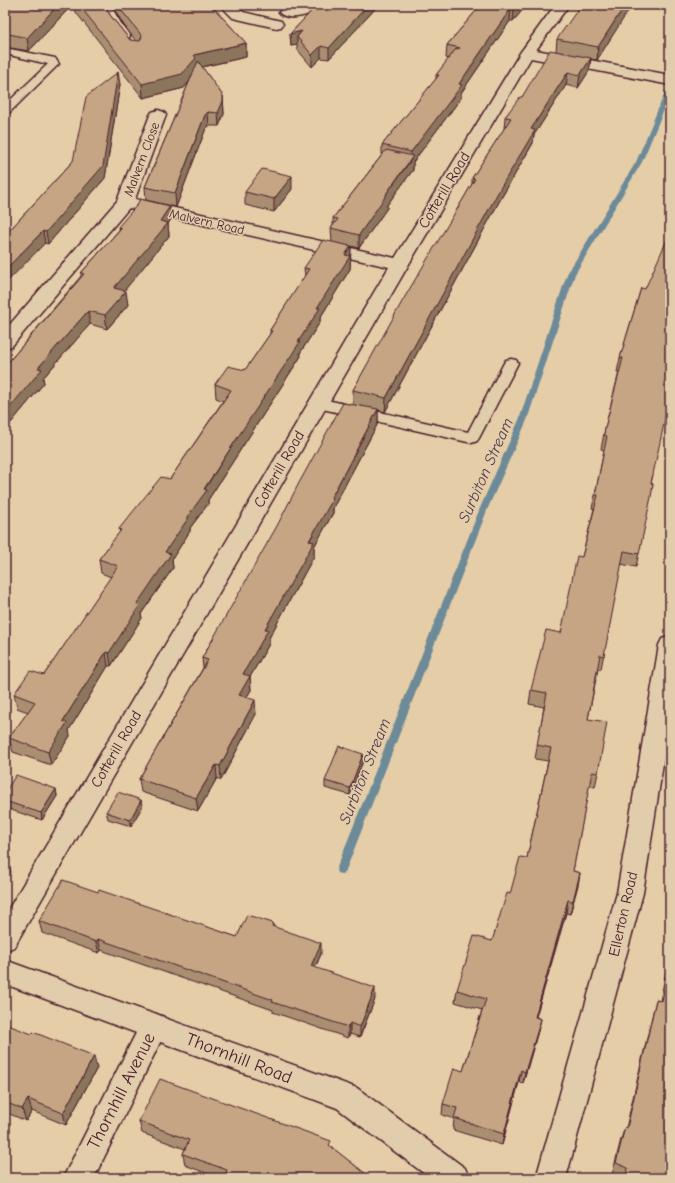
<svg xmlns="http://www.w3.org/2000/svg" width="675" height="1183" viewBox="0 0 675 1183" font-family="'Comic Neue',sans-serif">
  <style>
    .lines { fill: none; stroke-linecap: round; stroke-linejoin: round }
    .stream { fill: #6c8a98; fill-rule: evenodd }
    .service-casing { stroke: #4a1f2b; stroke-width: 3 }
    .minor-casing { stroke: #4a1f2b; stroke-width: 3 }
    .tertiary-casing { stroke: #4a1f2b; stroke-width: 3 }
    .service { fill: #e1ccab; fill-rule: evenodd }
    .minor { fill: #e1ccab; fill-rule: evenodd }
    .tertiary { fill: #e1ccab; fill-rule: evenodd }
    .wall { fill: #aa8e72; stroke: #4a1f2b }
    .shaded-wall { fill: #8b745c; stroke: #4a1f2b }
    .building { fill: #c6a584; stroke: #4a1f2b }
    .labels { text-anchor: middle; stroke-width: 3; stroke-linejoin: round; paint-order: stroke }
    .far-street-label { font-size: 13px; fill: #4a1f2b; stroke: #e1ccab }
    .street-label { font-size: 15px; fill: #4a1f2b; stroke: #e1ccab }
    .water-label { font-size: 16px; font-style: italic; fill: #533a46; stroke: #e1ccab }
    .near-street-label { font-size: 18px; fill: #4a1f2b; stroke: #e1ccab }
  </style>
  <rect width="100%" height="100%" fill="#e5cda8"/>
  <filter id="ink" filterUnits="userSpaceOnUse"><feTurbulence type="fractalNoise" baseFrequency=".025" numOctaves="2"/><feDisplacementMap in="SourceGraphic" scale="8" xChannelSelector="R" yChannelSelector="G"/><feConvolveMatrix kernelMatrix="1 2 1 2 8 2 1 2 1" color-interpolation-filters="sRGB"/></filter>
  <g filter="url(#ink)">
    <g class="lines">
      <!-- stream -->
      <polygon class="stream" points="670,88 670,95 642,162 575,274 527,420 488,508 346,870 345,873 341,874 337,873 336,870 480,508 519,420 567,274 636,162 666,90"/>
      <!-- service casing -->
      <g class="service-casing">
        <g id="service">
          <polygon points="100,5 110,5 122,25 130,36 129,38 121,38 112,26"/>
          <path d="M311 5H322C314 15 288 23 279 12 285 5 299 14 311 5Z"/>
          <polygon points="5,48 55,58 59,64 9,113 5,114 5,105 48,64 5,54"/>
          <polygon points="511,359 516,360 518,363 479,438 477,441 472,443 318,408 313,406 311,403 313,400 318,398 468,432 504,363 506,360"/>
        </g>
      </g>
      <!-- minor casing -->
      <g class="minor-casing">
        <g id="minor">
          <polygon points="220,5 235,5 243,12 281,21 283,24 281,27 276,28 233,18"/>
          <polygon points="555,5 569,5 536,50 670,75 670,85 531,58 409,264 14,947 5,951 5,915 389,267 129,208 12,346 5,348 5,330 117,201 150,115 152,112 158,110 164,112 166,115 135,199 395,258 520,53"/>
          <polygon points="670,636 670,718 643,893 566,1178 536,1178 617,893 659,645 662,639"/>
          <polygon points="154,1013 164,1017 168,1026 94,1178 63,1178 144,1017"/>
        </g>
      </g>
      <!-- tertiary casing -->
      <g class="tertiary-casing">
        <polygon id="tertiary" points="5,960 357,1088 465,1168 469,1178 430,1178 337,1108 5,984"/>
      </g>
      <!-- service -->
      <use href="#service" class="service"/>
      <!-- minor -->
      <use href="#minor" class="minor"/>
      <!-- tertiary -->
      <use href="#tertiary" class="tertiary"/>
    </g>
    <!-- wall -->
    <g class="wall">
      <polygon points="5,5 105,5 110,15 130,40 136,41 123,24 112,5 211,5 246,43 246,57 202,67 223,96 224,114 219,126 209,126 206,128 176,207 146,200 145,187 190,80 184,88 143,98 71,6 29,51 5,47"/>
      <polygon points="317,5 374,5 374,10 329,59 321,58 312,67 297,49 297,45 291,46 290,34"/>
      <polygon points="481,5 527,5 513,21 510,21 461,93 461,98 413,162 413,170 387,205 387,208 359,248 351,246 350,269 320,318 320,322 300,353 301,356 208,500 208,504 190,528 190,531 172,559 173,568 141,614 142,618 111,666 108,666 69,730 70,736 51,765 13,752 9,738 28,712 17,708 14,694 44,675 111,577 101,573 99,559 120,532 119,529 170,479 223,401 216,398 215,384 245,370 270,334 270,330 305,276 304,268 332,242 331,228 333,226 333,218 382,155 382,145 436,79 436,75 449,59 446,58 447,45"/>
      <polygon points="625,14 597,60 591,59 589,71 578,88 566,85 534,135 533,143 500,200 385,412 378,410 378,423 333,508 333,513 314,547 314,556 269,638 269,644 250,677 251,690 246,698 256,714 221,780 217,778 198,811 141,792 139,779 203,668 202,658 353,404 353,390 472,184 472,178 504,129 505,117 522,97 556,51 557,39"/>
      <polygon points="120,84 105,178 48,244 7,233 73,161"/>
      <polygon points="292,189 274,212 245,205 245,192"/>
      <polygon points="171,219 168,224 169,236 124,290 128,305 107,329 90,324 43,378 44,383 5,430 5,366 81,276 81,273 119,230 118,227"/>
      <polygon points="641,288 653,475 651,483 653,484 636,567 621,564 601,669 598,669 588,719 598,773 595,787 589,786 573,871 580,873 578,885 570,914 566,913 536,1017 541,1019 538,1031 523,1083 519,1082 502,1145 453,1130 454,1119 442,1115 443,1104 463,1071 482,1010 455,1002 457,990 492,941 510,894 527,858 548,761 535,759 544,707 529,704 531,690 561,633 582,557 594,509 592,508 595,495 604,450 601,449 605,428 619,372 617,372 620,358"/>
      <polygon points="363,754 363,761 350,795 325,788 325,781"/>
      <polygon points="56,789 57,796 42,820 5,808 5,792"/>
      <polygon points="141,800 142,807 131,826 108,819 106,812"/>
      <polygon points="98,892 237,937 273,923 273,926 321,954 315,968 375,999 360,1037 350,1034 348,1038 273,1012 273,1010 101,950 99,953 42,933 39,921"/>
      <polygon points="670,952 670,1178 621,1178 612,1175 621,1139 625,1127 626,1128 653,1012 656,1000 660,1001"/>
      <polygon points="5,1024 97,1068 66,1125 32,1111 26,1121 5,1112"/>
      <polygon points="139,1121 331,1147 371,1178 219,1178 185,1165 183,1154 185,1149 142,1133"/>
    </g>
    <!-- shaded-wall -->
    <g class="shaded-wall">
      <polygon points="58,5 71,5 71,6 29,51 27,38"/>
      <polygon points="368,5 374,5 374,10 329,59 329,48"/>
      <polygon points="517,5 527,5 513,21 514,9"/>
      <polygon points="625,5 632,5 597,60 598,47"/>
      <polygon points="511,8 510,21 461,93 461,98 413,162 413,170 387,205 387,208 359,248 359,235 386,194 411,160 411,152 459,84"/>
      <polygon points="302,31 297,37 297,45 291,46 290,34"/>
      <polygon points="246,43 246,57 197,68 197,72 184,88 143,98 142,84 194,55"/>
      <polygon points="321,46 321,58 312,67 312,55"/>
      <polygon points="591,58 589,71 578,88 580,75"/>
      <polygon points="118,72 120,84 105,178 48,244 46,232"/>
      <polygon points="568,72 566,85 534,135 533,143 500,200 385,412 386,398 531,129"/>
      <polygon points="223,96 224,114 219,126 218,113"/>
      <polygon points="208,112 209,126 206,128 176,207 175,193 205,115"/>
      <polygon points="292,176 292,189 274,212 274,199"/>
      <polygon points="170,206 171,219 168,224 169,236 115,302 114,288 160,221"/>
      <polygon points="43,231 45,243 5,284 5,270"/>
      <polygon points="351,246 350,269 320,318 320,322 300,353 301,356 208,500 208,504 190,528 190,531 172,559 173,568 141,614 142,618 111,666 109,653 137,604 165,552 187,517 298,342 317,308 345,255"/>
      <polygon points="126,291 128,305 107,329 105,315"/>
      <polygon points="88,311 90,324 43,378 44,383 5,430 5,413 38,368"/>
      <polygon points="378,409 378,423 333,508 333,513 314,547 314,556 269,638 269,644 250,677 251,690 240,709 239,695 243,674 331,498"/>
      <polygon points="106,652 108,666 69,730 70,736 51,765 48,752 63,721"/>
      <polygon points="255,700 256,714 221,780 220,766"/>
      <polygon points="363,754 363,761 350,795 350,788"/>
      <polygon points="216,765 217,778 198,811 196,798"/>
      <polygon points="56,789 57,796 42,820 41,813"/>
      <polygon points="141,800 142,807 131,826 130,820"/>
      <polygon points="7,859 11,872 5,881 5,862"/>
      <polygon points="580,873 578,885 570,914 573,901"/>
      <polygon points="568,900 566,913 532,1029 535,1017"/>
      <polygon points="98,939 101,950 99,953 96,942"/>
      <polygon points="321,943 321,954 311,977 311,966"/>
      <polygon points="375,988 375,999 360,1037 360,1027"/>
      <polygon points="541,1019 538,1031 523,1083 525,1072"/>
      <polygon points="350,1023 350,1034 348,1038 348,1027"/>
      <polygon points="94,1056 97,1068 66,1125 63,1113"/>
      <polygon points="521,1070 519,1082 502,1145 504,1134"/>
      <polygon points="28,1099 32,1111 26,1121 22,1109"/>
    </g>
    <!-- building -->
    <g class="building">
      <polygon points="5,5 58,5 27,38 5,33"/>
      <polygon points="79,5 105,5 110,15 130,40 140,41 142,36 122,11 118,5 211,5 246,43 194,55 196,58 182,74 142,84"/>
      <polygon points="317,5 368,5 329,48 321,46 312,55 297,37 302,31 290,34"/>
      <polygon points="481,5 517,5 514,9 511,8 459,84 462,85 411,152 382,145 439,75 436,75 456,49 460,48 447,45"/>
      <polygon points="581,5 625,5 598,47 557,39"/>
      <polygon points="550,50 591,58 580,75 568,72 531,129 535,130 501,187 386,398 353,390 403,300 475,179 472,178 511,118 505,117 520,97 522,97"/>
      <polygon points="198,61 223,96 223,101 218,113 208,112 205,115 175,193 145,187"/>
      <polygon points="118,72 103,166 46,232 43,231 5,270 5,233 7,233 73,161 86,97"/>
      <polygon points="386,150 413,156 386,194 387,194 359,235 331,228 338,219 333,218"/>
      <polygon points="262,169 292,176 274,199 245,192"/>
      <polygon points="140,199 170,206 160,221 168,223 114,288 126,291 105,315 88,311 38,368 42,369 5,413 5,366 84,274 81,273 121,228 118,227 137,205"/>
      <polygon points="670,233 670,396 655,465 651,483 653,484 651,497 639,554 624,551 604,656 600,655 588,719 607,722 598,773 592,772 573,871 580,873 573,901 568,900 535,1017 541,1019 525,1072 521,1070 504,1134 454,1118 457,1108 443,1104 454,1068 463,1071 486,999 457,990 474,936 492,941 507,893 510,894 520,857 527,858 551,748 537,745 547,693 531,690 546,630 561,633 577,556 582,557 598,495 595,495 607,436 604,435 605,428 623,358 620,358 641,288 645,289"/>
      <polygon points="323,240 351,246 345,255 350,256 317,308 320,308 298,342 300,342 204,489 207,490 187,517 189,517 165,552 171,554 137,604 140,605 109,653 106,652 63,721 67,723 48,752 9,738 35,702 14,694 30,671 44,675 118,566 99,559 121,530 119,529 161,477 170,479 231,390 215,384 228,366 245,370 272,331 270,330 309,269 304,268"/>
      <polygon points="343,403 378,409 331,498 333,499 309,541 314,542 265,629 268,630 243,674 250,676 239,695 255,700 220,766 216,765 196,798 139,779 208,660 202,658 277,526 299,483"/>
      <polygon points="339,746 363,754 350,788 325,781"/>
      <polygon points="16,775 56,789 41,813 5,801 5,792"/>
      <polygon points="118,792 141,800 130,820 106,812"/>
      <polygon points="5,858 7,859 5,862"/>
      <polygon points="63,880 98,892 99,890 237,937 247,915 273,923 272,926 321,943 311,966 375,988 360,1027 350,1023 348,1027 272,1002 273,1000 98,939 96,942 39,921"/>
      <polygon points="670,959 670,1178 626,1178 628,1168 616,1163 625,1127 627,1128 656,1000 662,1001"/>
      <polygon points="5,1024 32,1034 33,1032 94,1056 63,1113 28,1099 22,1109 5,1102"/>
      <polygon points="160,1079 331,1141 329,1145 371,1178 224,1178 227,1170 183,1154 189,1140 139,1121"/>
    </g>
  </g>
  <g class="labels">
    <!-- far-street labels -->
    <g class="far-street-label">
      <text transform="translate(141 159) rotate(-69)" y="5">Malvern Close</text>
      <text transform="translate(207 221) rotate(13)" y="5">Malvern Road</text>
    </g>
    <!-- street labels -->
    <g class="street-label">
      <text transform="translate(444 190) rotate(-59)" y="5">Cotterill Road</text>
      <text transform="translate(279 469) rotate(-60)" y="5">Cotterill Road</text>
      <text transform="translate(116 749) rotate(-60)" y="5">Cotterill Road</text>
      <text transform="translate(623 914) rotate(-77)" y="5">Ellerton Road</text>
    </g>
    <!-- water labels -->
    <g class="water-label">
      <text transform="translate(485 470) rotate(-66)" y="6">Surbiton Stream</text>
      <text transform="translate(364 771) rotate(-68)" y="6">Surbiton Stream</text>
    </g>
    <!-- near-street labels -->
    <g class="near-street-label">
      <text transform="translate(239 1058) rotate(21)" y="6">Thornhill Road</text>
      <text transform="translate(121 1091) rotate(-63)" y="6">Thornhill Avenue</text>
    </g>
  </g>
  <!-- margin -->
  <rect width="675" height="1183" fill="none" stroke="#e1ccab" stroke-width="20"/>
  <rect x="10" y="10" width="655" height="1163" fill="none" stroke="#4a1f2b" stroke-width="1.5" filter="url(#ink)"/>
</svg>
